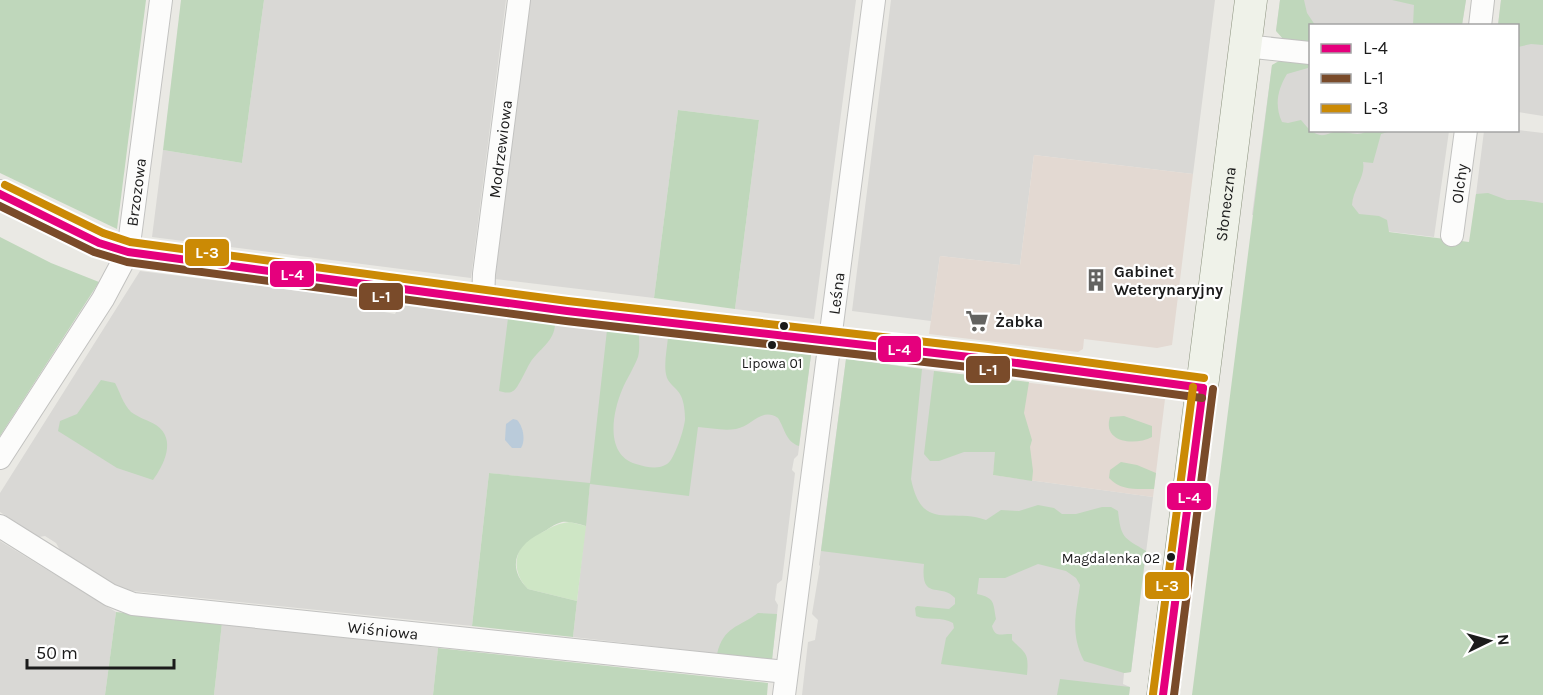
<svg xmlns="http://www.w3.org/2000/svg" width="1543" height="695" viewBox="0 0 1543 695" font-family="Karla,sans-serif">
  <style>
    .residential { fill: #d9d8d5 }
    .commercial { fill: #e3d9d2 }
    .grass { fill: #cee6c5 }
    .forest { fill: #bfd7bb }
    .water { fill: #bacbda }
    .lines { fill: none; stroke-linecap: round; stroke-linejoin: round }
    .minor-casing { stroke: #c2c2c0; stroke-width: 24 }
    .tertiary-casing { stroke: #c2c2c0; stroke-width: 30 }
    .secondary-casing { stroke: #8b927e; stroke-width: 33 }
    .minor { stroke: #fcfcfb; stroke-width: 22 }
    .tertiary { stroke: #fcfcfb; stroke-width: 28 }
    .secondary { stroke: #eff2e9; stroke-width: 32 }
    .bus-1-casing { stroke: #fff; stroke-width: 12 }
    .bus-2-casing { stroke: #fff; stroke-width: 12 }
    .bus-3-casing { stroke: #fff; stroke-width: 12 }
    .bus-1 { stroke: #e5007d; stroke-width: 8 }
    .bus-2 { stroke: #7a4b2a; stroke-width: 8 }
    .bus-3 { stroke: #cb8a05; stroke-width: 8 }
    .bus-dot { fill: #1b1b1b; stroke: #fff; stroke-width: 2 }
    .labels { text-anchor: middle; stroke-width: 4.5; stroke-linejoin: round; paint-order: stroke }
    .bus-label { font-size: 14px; fill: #1b1b1b; stroke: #fff }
    .street-label { font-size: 16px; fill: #1b1b1b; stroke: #fff }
    .poi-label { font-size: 16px; font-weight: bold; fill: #1b1b1b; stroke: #fff; text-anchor: start }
    .line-badge { stroke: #fff; stroke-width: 2 }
    .badge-label { font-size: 16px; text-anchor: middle; font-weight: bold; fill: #fff }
  </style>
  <rect width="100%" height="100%" fill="#eae9e4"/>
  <!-- residential -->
  <g class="residential">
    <polygon points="264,0 506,0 471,278 152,237 163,150 242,163"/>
    <polygon points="530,0 856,0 814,319 735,309 759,120 678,110 654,298 495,279"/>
    <polygon points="891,0 1215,0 1193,174 1034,155 1020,265 940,256 931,321 852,311"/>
    <polygon points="1280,0 1466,0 1462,25 1310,26 1276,31"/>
    <polygon points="1501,0 1543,0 1543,116 1518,112 1518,26 1498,26"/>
    <polygon points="1310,61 1310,130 1449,131 1434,237 1252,215 1272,65"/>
    <polygon points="1518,130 1543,133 1543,251 1470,242 1484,131"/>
    <polygon points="140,271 378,301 384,312 395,314 400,305 811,355 798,455 794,459 792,470 795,473 782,580 777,584 775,600 778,605 772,660 573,637 590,484 489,473 472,626 123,590 60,550 56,543 45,536 39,537 0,512 0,493"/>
    <polygon points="846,359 1005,380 993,475 1153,497 1131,672 1124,673 1123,684 1130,687 1129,695 802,695 808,642 815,640 818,620 812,614 820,566 819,565"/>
    <polygon points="0,541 116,612 105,695 0,695"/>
    <polygon points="222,623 438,648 433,695 214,695"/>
  </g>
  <!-- commercial -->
  <g class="commercial">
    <polygon points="1034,155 1193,174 1172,345 1157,348 1084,339 1083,349 1078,352 929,334 940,256 1020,265"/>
    <polygon points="1005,380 1165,399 1153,497 993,475"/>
  </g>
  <!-- grass -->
  <path class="grass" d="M570 522 586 526 577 601 528 589C513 574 512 552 530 538 534 535 539 534 543 532 553 526 559 523 570 522Z"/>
  <!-- forest -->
  <g class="forest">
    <polygon points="0,0 146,0 117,229 0,173"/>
    <polygon points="181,0 264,0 242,163 163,150"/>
    <polygon points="1280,0 1304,0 1307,13 1315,25 1310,26 1310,44 1284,40 1276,31"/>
    <polygon points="1392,0 1466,0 1462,25 1413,25 1414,5"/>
    <polygon points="1501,0 1543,0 1543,45 1531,44 1518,47 1518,26 1498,25"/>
    <path d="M1284 58 1310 62 1308 68 1287 74C1278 89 1274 105 1282 122L1288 123 1301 120C1307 127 1311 133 1320 135 1327 136 1333 131 1339 131 1349 132 1358 137 1367 131H1391L1381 134 1373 163 1363 162C1366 176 1353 189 1352 205L1359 214 1379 216 1387 220 1389 232 1469 242 1476 194 1488 193 1507 200H1524L1543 203V695H1192L1272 65Z"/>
    <polygon points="678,110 759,120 735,309 654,298"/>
    <polygon points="0,237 51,263 99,282 0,436"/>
    <path d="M508 318 555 324C555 341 538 350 530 363 526 369 518 389 513 391 509 394 503 392 499 391Z"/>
    <path d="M607 330 639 334C639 342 640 349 638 357 634 368 627 378 622 390 612 414 605 455 636 464 646 467 658 470 667 464 674 461 685 427 685 419 685 412 684 402 681 396 678 389 670 385 667 378 663 366 667 350 668 337L811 355 799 446C786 442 785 429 778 418 761 407 753 426 736 429 723 431 711 428 698 427L689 496 590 484 586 526C578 524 570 521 562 522 554 524 549 529 541 533 516 545 506 567 528 589L577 601 573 637 472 626 489 473 590 483Z"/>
    <path d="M846 359 922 369 911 479C922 533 950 507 986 520L1001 510 1019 511 1038 505 1054 508 1062 514H1076L1102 507H1111L1118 511C1121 538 1123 537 1146 551L1131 672 1124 673 1084 661C1070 634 1076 613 1080 585L1076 578 1066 571 1038 564 1005 578H979L977 594C995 598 993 602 996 619L992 626C995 639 1003 633 1012 634V640C1026 654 1029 652 1027 675L941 664 946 638 954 628 953 623C942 616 927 621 916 616L915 608 917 606 949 609 955 604V598C941 582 920 602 924 564L821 551Z"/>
    <polygon points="934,371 1029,382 1024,413 1032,440 1030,447 1033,471 1032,481 993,475 995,452 964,452 939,461 930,461 924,454"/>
    <path d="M101 380 115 383C120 392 123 404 131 412 139 418 148 420 156 425 177 439 164 465 153 480L117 468 58 431 60 421 77 414Z"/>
    <path d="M1124 416 1152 426V437C1135 446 1102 443 1110 417Z"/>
    <path d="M1121 462 1137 465 1156 473 1154 489C1137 489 1121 491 1109 478L1110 470Z"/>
    <polygon points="116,612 222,623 214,695 105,695"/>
    <path d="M758 613 777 614 772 660 717 654C724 626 738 628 758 613Z"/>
    <polygon points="438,648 768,683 767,695 433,695"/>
    <polygon points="1060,679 1130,687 1129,695 1057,695"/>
  </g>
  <!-- water -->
  <path class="water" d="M513 419 517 420C523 426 526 440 521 448H512L505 440 506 424Z"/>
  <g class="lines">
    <!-- minor casing -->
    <g class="minor-casing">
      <g id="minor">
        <polyline points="1480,26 1483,0"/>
        <polyline points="1245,46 1310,53"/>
        <path id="s1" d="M1452 235 1466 130"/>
        <path id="s2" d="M483 300 484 274 519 0"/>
        <path id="s3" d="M0 458 103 299 128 252 161 0"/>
        <path id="s4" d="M0 526 110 595 133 604 786 672"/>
        <path id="s5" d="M784 695 874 0"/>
      </g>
    </g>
    <!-- tertiary casing -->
    <g class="tertiary-casing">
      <polyline id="tertiary" points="0,194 99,243 128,252 567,311 987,359 1203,388"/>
    </g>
    <!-- secondary casing -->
    <g class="secondary-casing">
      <g id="secondary">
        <path id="s6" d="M1163 695 1251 0"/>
      </g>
    </g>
    <!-- minor -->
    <use href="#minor" class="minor"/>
    <!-- tertiary -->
    <use href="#tertiary" class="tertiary"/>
    <!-- secondary -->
    <use href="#secondary" class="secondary"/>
    <!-- bus-1 casing -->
    <g class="bus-1-casing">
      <g id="bus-1">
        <polyline points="0,194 99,243 128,252 567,311 987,359 1203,388"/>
        <polyline points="1163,695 1203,388"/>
      </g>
    </g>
    <!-- bus-2 casing -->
    <g class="bus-2-casing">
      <g id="bus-2">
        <polyline points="0,206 94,252 127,262 566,321 986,369 1202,398"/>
        <polyline points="1174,695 1213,389"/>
      </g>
    </g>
    <!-- bus-3 casing -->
    <g class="bus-3-casing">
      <g id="bus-3">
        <polyline points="5,185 103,233 130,242 568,301 988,349 1204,378"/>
        <polyline points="1153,694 1193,387"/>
      </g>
    </g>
    <!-- bus-1 -->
    <use href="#bus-1" class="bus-1"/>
    <!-- bus-2 -->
    <use href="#bus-2" class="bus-2"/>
    <!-- bus-3 -->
    <use href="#bus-3" class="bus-3"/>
  </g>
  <!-- icons -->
  <defs>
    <g id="building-bare" transform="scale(1.8)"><path d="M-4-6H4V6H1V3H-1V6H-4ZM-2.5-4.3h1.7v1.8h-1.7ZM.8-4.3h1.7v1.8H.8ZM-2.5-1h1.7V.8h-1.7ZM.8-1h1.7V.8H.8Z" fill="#636361" stroke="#fff" stroke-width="2.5" paint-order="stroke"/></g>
    <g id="supermarket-bare" transform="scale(1.8)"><path d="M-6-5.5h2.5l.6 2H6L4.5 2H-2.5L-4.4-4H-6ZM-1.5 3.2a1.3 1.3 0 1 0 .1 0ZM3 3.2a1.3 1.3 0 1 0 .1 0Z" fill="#636361" stroke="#fff" stroke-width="2.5" paint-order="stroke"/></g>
  </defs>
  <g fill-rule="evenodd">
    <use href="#building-bare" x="1096" y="280"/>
    <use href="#supermarket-bare" x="977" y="321"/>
  </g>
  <!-- markers -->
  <g class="bus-dot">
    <circle cx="784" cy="326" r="5"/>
    <circle cx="772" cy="345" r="5"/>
    <circle cx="1171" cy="557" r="5"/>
  </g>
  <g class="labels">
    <!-- bus labels -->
    <g class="bus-label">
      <text x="772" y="368">Lipowa 01</text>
      <text x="1160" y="563" text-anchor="end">Magdalenka 02</text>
    </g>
    <!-- street labels -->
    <g class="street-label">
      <text dy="6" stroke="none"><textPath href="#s2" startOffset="152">Modrzewiowa</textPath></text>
      <text dy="6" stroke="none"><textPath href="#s1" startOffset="52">Olchy</textPath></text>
      <text dy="6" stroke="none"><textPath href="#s3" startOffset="303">Brzozowa</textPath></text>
      <text dy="6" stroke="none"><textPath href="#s6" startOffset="495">Słoneczna</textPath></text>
      <text dy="6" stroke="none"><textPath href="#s5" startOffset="405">Leśna</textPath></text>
      <text dy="6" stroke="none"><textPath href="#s4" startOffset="406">Wiśniowa</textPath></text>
    </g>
    <!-- poi labels -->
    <g class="poi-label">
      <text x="1114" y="277">Gabinet<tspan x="1114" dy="18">Weterynaryjny</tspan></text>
      <text x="995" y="327">Żabka</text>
    </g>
  </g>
  <g class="line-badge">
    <rect x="184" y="238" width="46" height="29" rx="6" fill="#cb8a05"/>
    <rect x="269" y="260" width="46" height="28" rx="6" fill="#e5007d"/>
    <rect x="358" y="282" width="46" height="29" rx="6" fill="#7a4b2a"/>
    <rect x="877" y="335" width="45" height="28" rx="6" fill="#e5007d"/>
    <rect x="965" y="355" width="46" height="29" rx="6" fill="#7a4b2a"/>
    <rect x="1166" y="482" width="46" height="29" rx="6" fill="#e5007d"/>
    <rect x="1144" y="571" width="46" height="29" rx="6" fill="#cb8a05"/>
  </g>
  <g class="badge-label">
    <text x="207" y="258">L-3</text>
    <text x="292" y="280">L-4</text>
    <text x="381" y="302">L-1</text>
    <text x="899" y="355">L-4</text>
    <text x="988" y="375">L-1</text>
    <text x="1189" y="503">L-4</text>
    <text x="1167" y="591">L-3</text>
  </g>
  <!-- legend -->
  <rect x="1309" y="24" width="210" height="108" fill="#ffffff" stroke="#a4a4a4" stroke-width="1.5"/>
  <rect x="1321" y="44" width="30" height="9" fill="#e5007d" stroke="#a4a4a4" stroke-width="1.5"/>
  <text x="1363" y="54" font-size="18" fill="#1b1b1b">L-4</text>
  <rect x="1321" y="74" width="30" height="9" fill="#7a4b2a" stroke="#a4a4a4" stroke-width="1.5"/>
  <text x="1363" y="84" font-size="18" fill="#1b1b1b">L-1</text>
  <rect x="1321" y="104" width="30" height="9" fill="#cb8a05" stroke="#a4a4a4" stroke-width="1.5"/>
  <text x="1363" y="114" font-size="18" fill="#1b1b1b">L-3</text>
  <!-- north arrow -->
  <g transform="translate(1489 641) rotate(85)" stroke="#ffffff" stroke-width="4.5" paint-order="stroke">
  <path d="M0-4.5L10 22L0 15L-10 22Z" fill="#1b1b1b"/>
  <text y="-9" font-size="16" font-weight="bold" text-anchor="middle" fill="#1b1b1b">N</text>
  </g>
  <!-- scale -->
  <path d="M27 659v9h147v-9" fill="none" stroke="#1b1b1b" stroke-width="3"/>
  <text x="36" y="659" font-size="18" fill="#1b1b1b" stroke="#ffffff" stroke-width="4.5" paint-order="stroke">50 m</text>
</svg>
